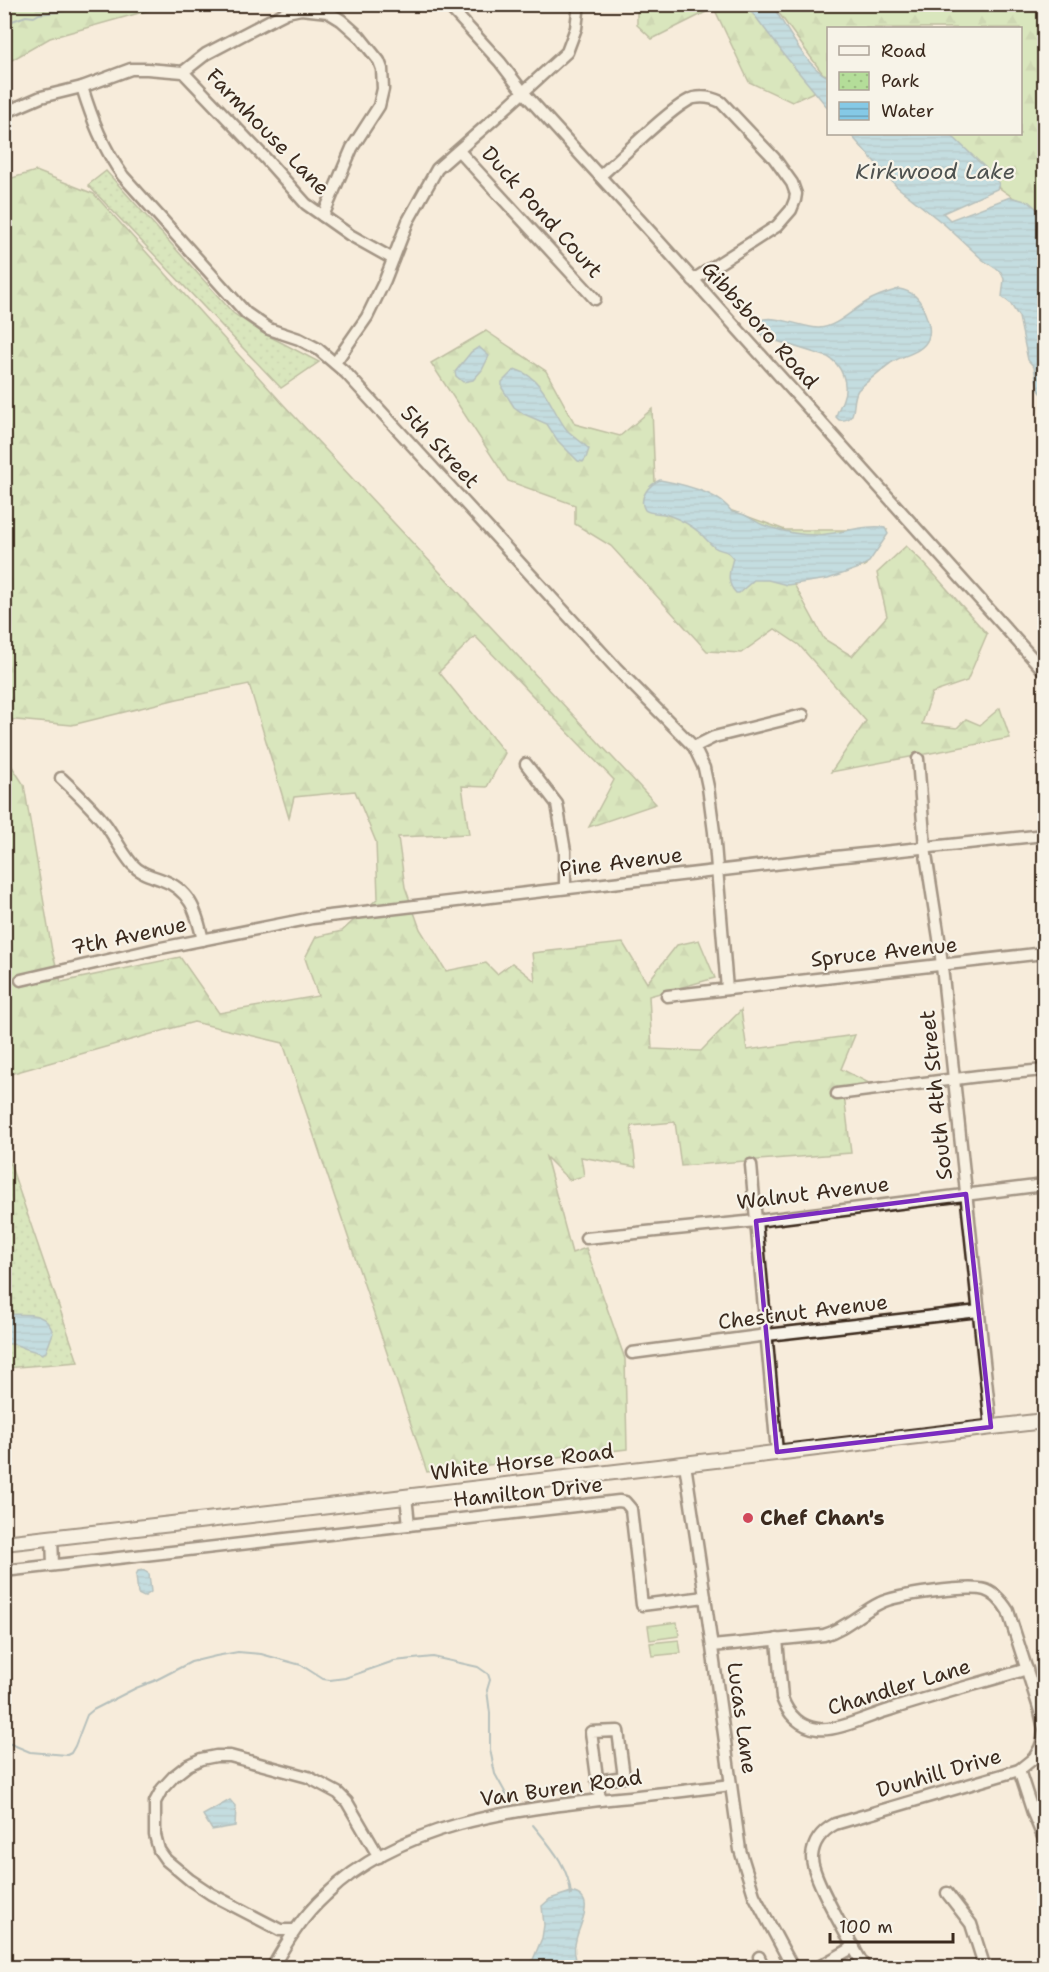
<svg xmlns="http://www.w3.org/2000/svg" width="1049" height="1972" viewBox="0 0 1049 1972" font-family="'Shantell Sans',sans-serif">
  <style>
    .forest { fill: url(#forest-firs); stroke: #78845c; stroke-width: 1.5 }
    .park { fill: url(#park-dots); stroke: #78845c; stroke-width: 1.5 }
    .pitch { fill: #b4dd99; stroke: #78845c; stroke-width: 1.5 }
    .water { fill: url(#water-rules); stroke: #678996; stroke-width: 1.5 }
    .lines { fill: none; stroke-linecap: round; stroke-linejoin: round }
    .stream { stroke: #678996; stroke-width: 2 }
    .minor-casing { stroke: #3b2a1e; stroke-width: 15 }
    .major-casing { stroke: #3b2a1e; stroke-width: 18 }
    .minor { stroke: #f7f3e8; stroke-width: 10 }
    .major { stroke: #f7f3e8; stroke-width: 14 }
    .marked { fill: none; stroke: #7b2cbf; stroke-width: 4.5; stroke-linejoin: round }
    .poi-dot { fill: #d1495b; stroke: #f7f3e8; stroke-width: 2 }
    .labels { text-anchor: middle; stroke-width: 4.5; stroke-linejoin: round; paint-order: stroke }
    .street-label { font-size: 21px; fill: #3b2a1e; stroke: #f7f3e8 }
    .poi-label { font-size: 21px; font-weight: bold; fill: #3b2a1e; stroke: #f7f3e8; text-anchor: start }
    .water-label { font-size: 22px; font-style: italic; fill: #4e5250; stroke: #f7f3e8 }
  </style>
  <defs>
    <pattern id="forest-firs" width="22" height="20" patternUnits="userSpaceOnUse" patternTransform="scale(1.5)"><rect width="22" height="20" fill="#b4dd99"/><path d="M5 1l3.5 6h-7zM16 11l3.5 6h-7z" fill="#9cbe83"/></pattern>
    <pattern id="park-dots" width="8" height="8" patternUnits="userSpaceOnUse" patternTransform="scale(1.5)"><rect width="8" height="8" fill="#b4dd99"/><path d="M2 2h.1M6 6h.1" fill="none" stroke="#9cbe83" stroke-width="1.8" stroke-linecap="round"/></pattern>
    <pattern id="water-rules" width="6" height="5" patternUnits="userSpaceOnUse" patternTransform="scale(1.5)"><rect width="6" height="5" fill="#85c9e6"/><path d="M0 2.5h6" fill="none" stroke="#6ea3ba"/></pattern>
  </defs>
  <rect width="100%" height="100%" fill="#f7ecdb"/>
  <filter id="ink" filterUnits="userSpaceOnUse"><feTurbulence type="fractalNoise" baseFrequency=".0167" numOctaves="2"/><feDisplacementMap in="SourceGraphic" scale="12" xChannelSelector="R" yChannelSelector="G"/><feConvolveMatrix kernelMatrix="1 2 1 2 8 2 1 2 1" color-interpolation-filters="sRGB"/></filter>
  <g filter="url(#ink)">
    <!-- forest -->
    <g class="forest">
      <polygon points="5,4 168,4 168,5 50,38 5,64"/>
      <polygon points="637,5 754,5 816,91 792,102 749,82 714,8 652,39 637,25"/>
      <polygon points="773,5 1044,5 1044,219 998,187 947,134 1020,134 1020,28 828,28 828,75 823,74"/>
      <polygon points="36,171 94,194 282,403 656,804 589,827 614,780 475,636 439,672 505,753 487,787 462,786 469,834 398,837 405,887 420,929 446,971 486,963 497,974 512,963 535,981 532,953 623,943 647,983 677,945 699,940 715,978 649,996 652,1049 701,1051 741,1010 747,1050 855,1035 841,1069 873,1085 844,1095 851,1153 681,1166 675,1122 631,1126 636,1167 581,1157 584,1176 569,1180 546,1157 572,1253 586,1248 625,1359 627,1449 427,1472 283,1043 194,1022 10,1074 5,1074 4,754 24,785 52,951 61,982 180,957 219,1013 318,996 305,958 316,937 342,931 378,898 376,842 355,791 294,797 289,818 249,684 177,699 72,725 5,719 5,180"/>
      <polygon points="486,331 546,371 575,424 620,436 652,409 655,483 785,530 887,530 865,566 794,584 824,639 852,656 887,616 877,573 906,546 924,563 987,634 967,681 932,693 922,724 957,728 966,719 980,725 1000,708 1010,738 831,772 866,721 799,645 775,629 741,653 707,651 611,546 575,524 575,505 508,481 431,363"/>
    </g>
    <!-- park -->
    <g class="park">
      <polygon points="106,171 233,313 263,333 319,362 281,388 88,185"/>
      <polygon points="5,1149 78,1362 5,1368"/>
    </g>
    <!-- pitch -->
    <g class="pitch">
      <polygon points="677,1622 679,1636 650,1640 648,1626"/>
      <polygon points="679,1640 681,1653 652,1656 650,1643"/>
    </g>
    <!-- water -->
    <g class="water">
      <path d="M744 5H772C786 26 805 66 828 77V108L786 57 755 16Z"/>
      <polygon points="850,134 950,134 995,177 999,184 997,189 943,213 950,220 1010,197 1029,202 1044,215 1044,397 1038,389 1034,367 1028,360 1019,317 1010,303 1002,297 1004,279 1001,272 983,260 945,225 896,186"/>
      <path d="M899 289C911 291 919 297 923 308 927 318 932 329 928 339 923 352 904 355 894 361 888 364 862 386 858 390 850 402 860 422 839 420L836 417C837 410 841 406 843 399 849 384 842 365 828 357L764 337 755 328C758 306 804 329 819 328 837 327 853 309 868 301 878 295 889 292 899 289Z"/>
      <polygon points="479,347 489,356 482,370 473,380 463,382 456,376 455,372 471,352"/>
      <path d="M517 370C545 379 551 410 567 430 574 437 582 442 589 449L586 458 583 462 578 461 558 441 547 424 524 414 514 407 502 388V382L513 371Z"/>
      <path d="M660 480C682 484 720 493 732 512 748 513 753 522 766 526 781 531 801 535 816 535 833 535 872 523 885 528L888 534 869 562 859 568 828 579 787 585 768 580H754L739 593H736C725 582 730 570 733 558 728 549 721 552 714 547 709 543 705 538 700 533 691 525 679 519 668 515 662 513 649 514 645 510 637 498 650 484 660 480Z"/>
      <path d="M6 1314C27 1315 46 1310 53 1333L46 1352 42 1354C37 1351 32 1351 27 1349 18 1346 16 1343 6 1344V1333L8 1330 5 1323 4 1316Z"/>
      <polygon points="143,1570 149,1574 151,1592 144,1597 138,1594 136,1575 138,1571"/>
      <polygon points="230,1800 236,1807 235,1826 212,1830 203,1815"/>
      <path d="M571 1892C598 1898 579 1924 576 1940 573 1949 575 1959 579 1967H530L542 1938 544 1925 542 1906 550 1899Z"/>
    </g>
    <g class="lines">
      <!-- stream -->
      <g class="stream">
        <polyline points="4,24 26,16 34,17 39,14 65,11 74,4"/>
        <polyline points="4,1743 11,1744 30,1752 67,1755 71,1753 75,1746 87,1715 93,1710 136,1688 154,1681 191,1662 216,1656 238,1652 261,1654 301,1665 323,1679 330,1680 345,1678 394,1661 433,1657 478,1667 488,1674 490,1680 487,1690 490,1713 490,1749 495,1774 511,1803"/>
        <path d="M533 1825C550 1846 569 1866 571 1895"/>
      </g>
      <!-- minor casing -->
      <g class="minor-casing">
        <g id="minor">
          <polyline points="447,4 500,62 523,92 647,228 1044,671"/>
          <polyline points="183,72 206,54 269,21 287,12 301,9 328,12 341,20 359,36 379,61 382,69 383,89 379,106 352,148 323,216"/>
          <path d="M82 87C92 119 103 148 123 176L246 313 269 329 299 339 318 349 346 373 616 668 694 747 704 768 708 787 714 832 727 989"/>
          <polyline points="4,113 41,97 82,87 131,69 147,69 183,72 265,158 306,204 350,235 393,259"/>
          <polyline points="459,151 595,299"/>
          <path d="M600 176C619 160 675 103 694 98 704 96 713 98 721 102L774 158 792 183 796 194 795 200 791 210 777 226 693 280"/>
          <polyline points="335,363 367,317 385,280 408,221 437,169 495,118 567,52 576,28 579,4"/>
          <polyline points="694,747 714,737 803,715"/>
          <polyline points="918,759 925,848 939,938 991,1427"/>
          <polyline points="526,764 557,804 565,851 565,888"/>
          <path d="M61 778C77 793 92 807 106 825 115 838 122 852 132 864 140 873 149 875 160 879 191 890 196 911 203 940"/>
          <polyline points="21,980 156,949 312,918 826,858 1044,835"/>
          <polyline points="667,996 1044,953"/>
          <polyline points="837,1094 979,1076 1044,1070"/>
          <polyline points="751,1165 777,1452"/>
          <polyline points="586,1238 756,1221 1044,1185"/>
          <polyline points="632,1353 767,1335 979,1311"/>
          <polyline points="685,1464 705,1597 740,1850 754,1895 793,1968"/>
          <polyline points="406,1496 409,1525"/>
          <polyline points="52,1537 53,1565"/>
          <polyline points="4,1571 619,1501 625,1502 631,1509 642,1605 705,1597"/>
          <path d="M777 1639 782 1698C788 1714 800 1727 818 1729 836 1732 871 1715 889 1710 935 1695 981 1683 1027 1669"/>
          <path d="M712 1646 824 1635C845 1629 861 1612 880 1603 895 1595 969 1585 985 1590 995 1593 1003 1603 1008 1611L1040 1711 1044 1729 1043 1739 1040 1748 1034 1758 1019 1770 835 1824C822 1831 813 1842 812 1857 811 1877 853 1946 865 1968"/>
          <polyline points="1019,1770 1033,1813 1044,1839"/>
          <polyline points="597,1781 624,1777 618,1731 591,1732 600,1800"/>
          <polyline points="947,1893 971,1924 985,1968"/>
          <polyline points="293,1930 280,1930 211,1894 190,1880 166,1860 159,1850 155,1835 155,1802 162,1789 174,1776 188,1765 201,1759 216,1756 230,1756 308,1777 338,1793 347,1802 379,1857"/>
          <polyline points="759,1957 764,1968"/>
          <path d="M272 1968C288 1940 302 1917 326 1895 400 1823 512 1810 609 1799 650 1795 690 1790 731 1785"/>
          <polyline points="817,1968 854,1947"/>
        </g>
      </g>
      <!-- major casing -->
      <g class="major-casing">
        <polyline id="major" points="4,1543 295,1510 1044,1421"/>
      </g>
      <!-- minor -->
      <use href="#minor" class="minor"/>
      <!-- major -->
      <use href="#major" class="major"/>
    </g>
  </g>
  <!-- marked area -->
  <path d="M0 0H1049V1972H0ZM966 1194 991 1427 777 1452 756 1221Z" fill="#f7ecdb" fill-opacity=".55" fill-rule="evenodd"/>
  <path class="marked" d="M966 1194 991 1427 777 1452 756 1221Z"/>
  <!-- markers -->
  <circle class="poi-dot" cx="748" cy="1518" r="6"/>
  <g class="labels">
    <!-- street labels -->
    <g class="street-label">
      <text transform="translate(268 132) rotate(46)" y="7">Farmhouse Lane</text>
      <text transform="translate(542 212) rotate(48)" y="7">Duck Pond Court</text>
      <text transform="translate(760 325) rotate(48)" y="7">Gibbsboro Road</text>
      <text transform="translate(440 447) rotate(47)" y="7">5th Street</text>
      <text transform="translate(621 862) rotate(-7)" y="7">Pine Avenue</text>
      <text transform="translate(129 936) rotate(-12)" y="7">7th Avenue</text>
      <text transform="translate(884 952) rotate(-6)" y="7">Spruce Avenue</text>
      <text transform="translate(936 1095) rotate(-96)" y="7">South 4th Street</text>
      <text transform="translate(813 1193) rotate(-7)" y="7">Walnut Avenue</text>
      <text transform="translate(803 1312) rotate(-7)" y="7">Chestnut Avenue</text>
      <text transform="translate(522 1462) rotate(-7)" y="7">White Horse Road</text>
      <text transform="translate(528 1492) rotate(-6)" y="7">Hamilton Drive</text>
      <text transform="translate(899 1687) rotate(-17)" y="7">Chandler Lane</text>
      <text transform="translate(742 1718) rotate(82)" y="7">Lucas Lane</text>
      <text transform="translate(939 1773) rotate(-16)" y="7">Dunhill Drive</text>
      <text transform="translate(561 1788) rotate(-8)" y="7">Van Buren Road</text>
    </g>
    <!-- poi labels -->
    <g class="poi-label">
      <text x="760" y="1525">Chef Chan's</text>
    </g>
    <!-- water labels -->
    <g class="water-label">
      <text x="935" y="179">Kirkwood Lake</text>
    </g>
  </g>
  <!-- margin -->
  <rect width="1049" height="1972" fill="none" stroke="#f7f3e8" stroke-width="24"/>
  <rect x="12" y="12" width="1025" height="1948" fill="none" stroke="#3b2a1e" stroke-width="2" filter="url(#ink)"/>
  <!-- legend -->
  <rect x="827" y="27" width="195" height="108" fill="#f7f3e8" stroke="#aca397" stroke-width="1.5"/>
  <rect x="839" y="46" width="30" height="9" fill="#f7f3e8" stroke="#aca397" stroke-width="1.5"/>
  <text x="881" y="57" font-size="18" fill="#3b2a1e">Road</text>
  <rect x="839" y="72" width="30" height="18" fill="url(#park-dots)" stroke="#aca397" stroke-width="1.5"/>
  <text x="881" y="87" font-size="18" fill="#3b2a1e">Park</text>
  <rect x="839" y="102" width="30" height="18" fill="url(#water-rules)" stroke="#aca397" stroke-width="1.5"/>
  <text x="881" y="117" font-size="18" fill="#3b2a1e">Water</text>
  <!-- scale -->
  <path d="M830 1933v9h123v-9" fill="none" stroke="#3b2a1e" stroke-width="3"/>
  <text x="839" y="1933" font-size="18" fill="#3b2a1e" stroke="#f7f3e8" stroke-width="4.5" paint-order="stroke">100 m</text>
</svg>
